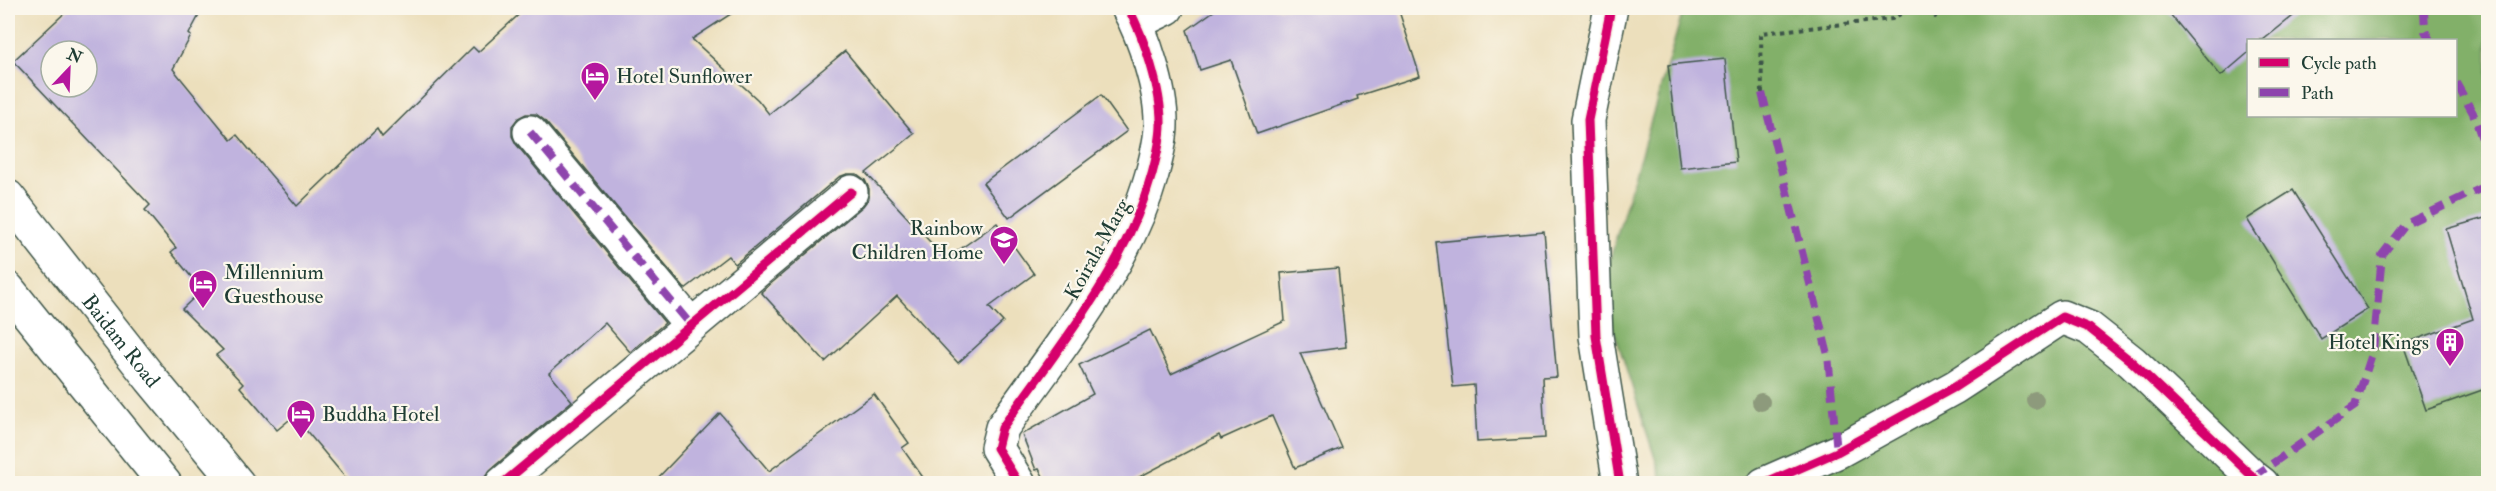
<svg xmlns="http://www.w3.org/2000/svg" width="2496" height="491" viewBox="0 0 2496 491" font-family="'IM FELL Double Pica',serif">
  <style>
    .forest { fill: #82b069; stroke: #50764e; stroke-width: 1.5; fill-rule: evenodd }
    .building { fill: #c0b3de; fill-rule: evenodd }
    .lines { fill: none; stroke-linecap: round; stroke-linejoin: round }
    .minor-casing { stroke: #3e5548; stroke-width: 36 }
    .major-casing { stroke: #3e5548; stroke-width: 36 }
    .path { stroke: #3e5548; stroke-width: 4; stroke-dasharray: 4.5 4.5; stroke-linecap: butt }
    .minor { stroke: #fff; stroke-width: 33 }
    .major { stroke: #fff; stroke-width: 33 }
    .quiet { stroke: #8e44ad; stroke-width: 8; stroke-dasharray: 15 8; stroke-linecap: butt }
    .cycleway-casing { stroke: #fbf7ec; stroke-width: 13 }
    .cycleway { stroke: #d6006c; stroke-width: 9 }
    .tree { fill: #8d9a7b }
    .labels { text-anchor: middle; stroke-width: 4.5; stroke-linejoin: round; paint-order: stroke }
    .poi-label { font-size: 21px; fill: #1f3d34; stroke: #fbf7ec; text-anchor: start }
    .street-label { font-size: 21px; fill: #1f3d34; stroke: #fbf7ec }
  </style>
  <rect width="100%" height="100%" fill="#fbf7ec"/>
  <filter id="ink" filterUnits="userSpaceOnUse"><feTurbulence type="fractalNoise" baseFrequency=".0167" numOctaves="2"/><feDisplacementMap in="SourceGraphic" scale="12" xChannelSelector="R" yChannelSelector="G"/><feConvolveMatrix kernelMatrix="1 2 1 2 8 2 1 2 1" color-interpolation-filters="sRGB"/></filter>
  <filter id="wash" filterUnits="userSpaceOnUse"><feTurbulence type="fractalNoise" baseFrequency=".008" numOctaves="4" result="noise"/><feDisplacementMap in="SourceGraphic" scale="24" xChannelSelector="R" yChannelSelector="G"/><feGaussianBlur stdDeviation="1.35" result="paint"/><feColorMatrix in="noise" values="0 0 0 0 0 0 0 0 0 0 0 0 0 0 0 0 0 1.4 0 .05"/><feComposite in="paint" operator="in"/></filter>
  <g filter="url(#wash)">
    <rect width="100%" height="100%" fill="#ecdfbc"/>
    <!-- forest -->
    <path class="forest" d="M1684 8H2488V483H1663L1601 290ZM2248 40H2456V116H2248Z"/>
    <g id="blocks">
      <!-- building -->
      <g class="building">
        <path d="M70 8H203L189 34 191 36 173 69 231 140 237 135 297 206 377 129 382 137 473 47 478 52 526 8H740L692 39 758 100 769 114 845 51 914 134 866 173 946 259 997 223 1034 274 989 307 1003 322 958 363 897 296 825 362 761 292 863 206 869 198V189L865 180 857 174H847L839 177 735 264 728 256 685 289 544 120 536 114H526L518 118 512 126V136L516 144 665 323 630 352 605 323 549 373 572 401 490 470 485 477 484 483H350L294 416 277 430 240 387 243 384 216 355 223 350 182 309 202 290 171 252 176 248 145 210 150 205 13 61ZM51 51H87V87H51Z"/>
        <polygon points="1218,8 1398,8 1420,76 1357,96 1358,99 1257,134 1231,60 1200,70 1187,30"/>
        <polygon points="2165,8 2303,8 2263,40 2248,40 2248,53 2221,76"/>
        <polygon points="1725,59 1736,162 1680,168 1668,65"/>
        <polygon points="1101,95 1127,131 1009,218 983,183"/>
        <polygon points="2293,190 2368,309 2321,339 2247,219"/>
        <polygon points="2488,217 2488,388 2426,410 2403,344 2473,319 2446,229"/>
        <polygon points="1544,232 1557,377 1542,378 1545,438 1477,442 1474,385 1453,387 1436,242"/>
        <polygon points="1338,268 1346,347 1300,353 1342,448 1295,468 1272,416 1221,439 1219,435 1128,483 1047,483 1039,469 1036,470 1022,434 1093,394 1079,365 1150,330 1171,374 1285,321 1281,273"/>
        <polygon points="874,394 909,443 902,448 927,483 653,483 720,413 769,471"/>
      </g>
    </g>
  </g>
  <g filter="url(#ink)">
    <use href="#blocks" fill-opacity="0" stroke="#3e5548" stroke-width="1.5"/>
    <g class="lines">
      <!-- minor casing -->
      <g class="minor-casing">
        <g id="minor">
          <polyline points="1611,8 1588,120 1596,336 1620,484"/>
          <polyline points="1136,23 1167,8"/>
          <polyline points="530,132 691,325"/>
          <polyline points="502,484 851,192"/>
          <path d="M1019 484 997 448 1002 428C1057 349 1125 270 1152 174 1156 159 1161 141 1161 125 1162 92 1144 36 1128 8"/>
          <polyline points="1764,484 1837,452 1955,387 2062,317 2089,328 2132,362 2253,477 2262,484"/>
        </g>
      </g>
      <!-- major casing -->
      <g class="major-casing">
        <g id="major">
          <path id="s1" d="M8 197 151 379 238 484"/>
          <polyline points="8,289 165,484"/>
        </g>
      </g>
      <!-- path -->
      <g class="path">
        <polyline points="1919,8 1935,17 1938,8"/>
        <polyline points="1762,93 1761,33 1892,19 1911,8"/>
      </g>
      <!-- minor -->
      <use href="#minor" class="minor"/>
      <!-- major -->
      <use href="#major" class="major"/>
      <!-- quiet -->
      <g class="quiet">
        <polyline points="2424,8 2425,31 2430,40"/>
        <polyline points="2456,83 2473,113 2488,156"/>
        <polyline points="1762,93 1828,355 1837,452"/>
        <polyline points="530,132 691,325"/>
        <polyline points="2253,477 2355,406 2373,351 2382,255 2406,224 2488,185"/>
      </g>
      <!-- cycleway casing -->
      <g class="cycleway-casing">
        <g id="cycleway">
          <polyline points="1611,8 1588,120 1596,336 1620,484"/>
          <polyline points="502,484 851,192"/>
          <path d="M1019 484 997 448 1002 428C1057 349 1125 270 1152 174 1156 159 1161 141 1161 125 1162 92 1144 36 1128 8"/>
          <polyline points="1764,484 1837,452 1955,387 2062,317 2089,328 2132,362 2253,477 2262,484"/>
        </g>
      </g>
      <!-- cycleway -->
      <use href="#cycleway" class="cycleway"/>
    </g>
    <!-- trees -->
    <g class="tree">
      <circle cx="2035" cy="400" r="9"/>
      <circle cx="1761" cy="402" r="9"/>
    </g>
  </g>
  <!-- icons -->
  <defs>
    <g id="hotel-pin" transform="scale(1.5)"><path d="M0 17L-7.5 6A9.5 9.5 0 1 1 7.5 6Z" fill="#b5179e" stroke="#fbf7ec"/><path d="M-6-4.5h1.5V1H6V5H4.5V3h-9V5H-6ZM-4 0a1.8 1.8 0 1 1 3.6 0ZM.5 0V-2.5h3Q6-2.5 6 0Z" fill="#fff"/></g>
    <g id="school-pin" transform="scale(1.5)"><path d="M0 17L-7.5 6A9.5 9.5 0 1 1 7.5 6Z" fill="#b5179e" stroke="#fbf7ec"/><path d="M0-5L7-2L0 1L-7-2ZM-4 1L0 2.5L4 1V4Q0 6-4 4Z" fill="#fff"/></g>
    <g id="building-pin" transform="scale(1.5)"><path d="M0 17L-7.5 6A9.5 9.5 0 1 1 7.5 6Z" fill="#b5179e" stroke="#fbf7ec"/><path d="M-4-6H4V6H1V3H-1V6H-4ZM-2.5-4.3h1.7v1.8h-1.7ZM.8-4.3h1.7v1.8H.8ZM-2.5-1h1.7V.8h-1.7ZM.8-1h1.7V.8H.8Z" fill="#fff"/></g>
  </defs>
  <g fill-rule="evenodd">
    <use href="#hotel-pin" x="595" y="76"/>
    <use href="#school-pin" x="1004" y="240"/>
    <use href="#hotel-pin" x="203" y="284"/>
    <use href="#building-pin" x="2450" y="342"/>
    <use href="#hotel-pin" x="301" y="414"/>
  </g>
  <g class="labels">
    <!-- poi labels -->
    <g class="poi-label">
      <text x="616" y="83">Hotel Sunflower</text>
      <text x="983" y="235" text-anchor="end">Rainbow<tspan x="983" dy="24">Children Home</tspan></text>
      <text x="224" y="279">Millennium<tspan x="224" dy="24">Guesthouse</tspan></text>
      <text x="2429" y="349" text-anchor="end">Hotel Kings</text>
      <text x="322" y="421">Buddha Hotel</text>
    </g>
    <!-- street labels -->
    <g class="street-label">
      <text transform="translate(1097 249) rotate(-61)" y="7">Koirala Marg</text>
      <text dy="7" stroke="none"><textPath href="#s1" startOffset="183">Baidam Road</textPath></text>
    </g>
  </g>
  <!-- margin -->
  <rect width="2496" height="491" fill="none" stroke="#fbf7ec" stroke-width="30"/>
  <!-- legend -->
  <rect x="2247" y="39" width="210" height="78" fill="#fbf7ec" stroke="#a3ada2" stroke-width="1.5"/>
  <rect x="2259" y="58" width="30" height="9" fill="#d6006c" stroke="#a3ada2" stroke-width="1.5"/>
  <text x="2301" y="69" font-size="18" fill="#1f3d34">Cycle path</text>
  <rect x="2259" y="88" width="30" height="9" fill="#8e44ad" stroke="#a3ada2" stroke-width="1.5"/>
  <text x="2301" y="99" font-size="18" fill="#1f3d34">Path</text>
  <!-- north arrow -->
  <g transform="translate(69 69) rotate(23)"><circle r="28" fill="#fbf7ec" stroke="#a3ada2" stroke-width="1.5"/>
  <path d="M0-4.5L10 22L0 15L-10 22Z" fill="#b5179e"/>
  <text y="-9" font-size="16" font-weight="bold" text-anchor="middle" fill="#1f3d34">N</text>
  </g>
</svg>
